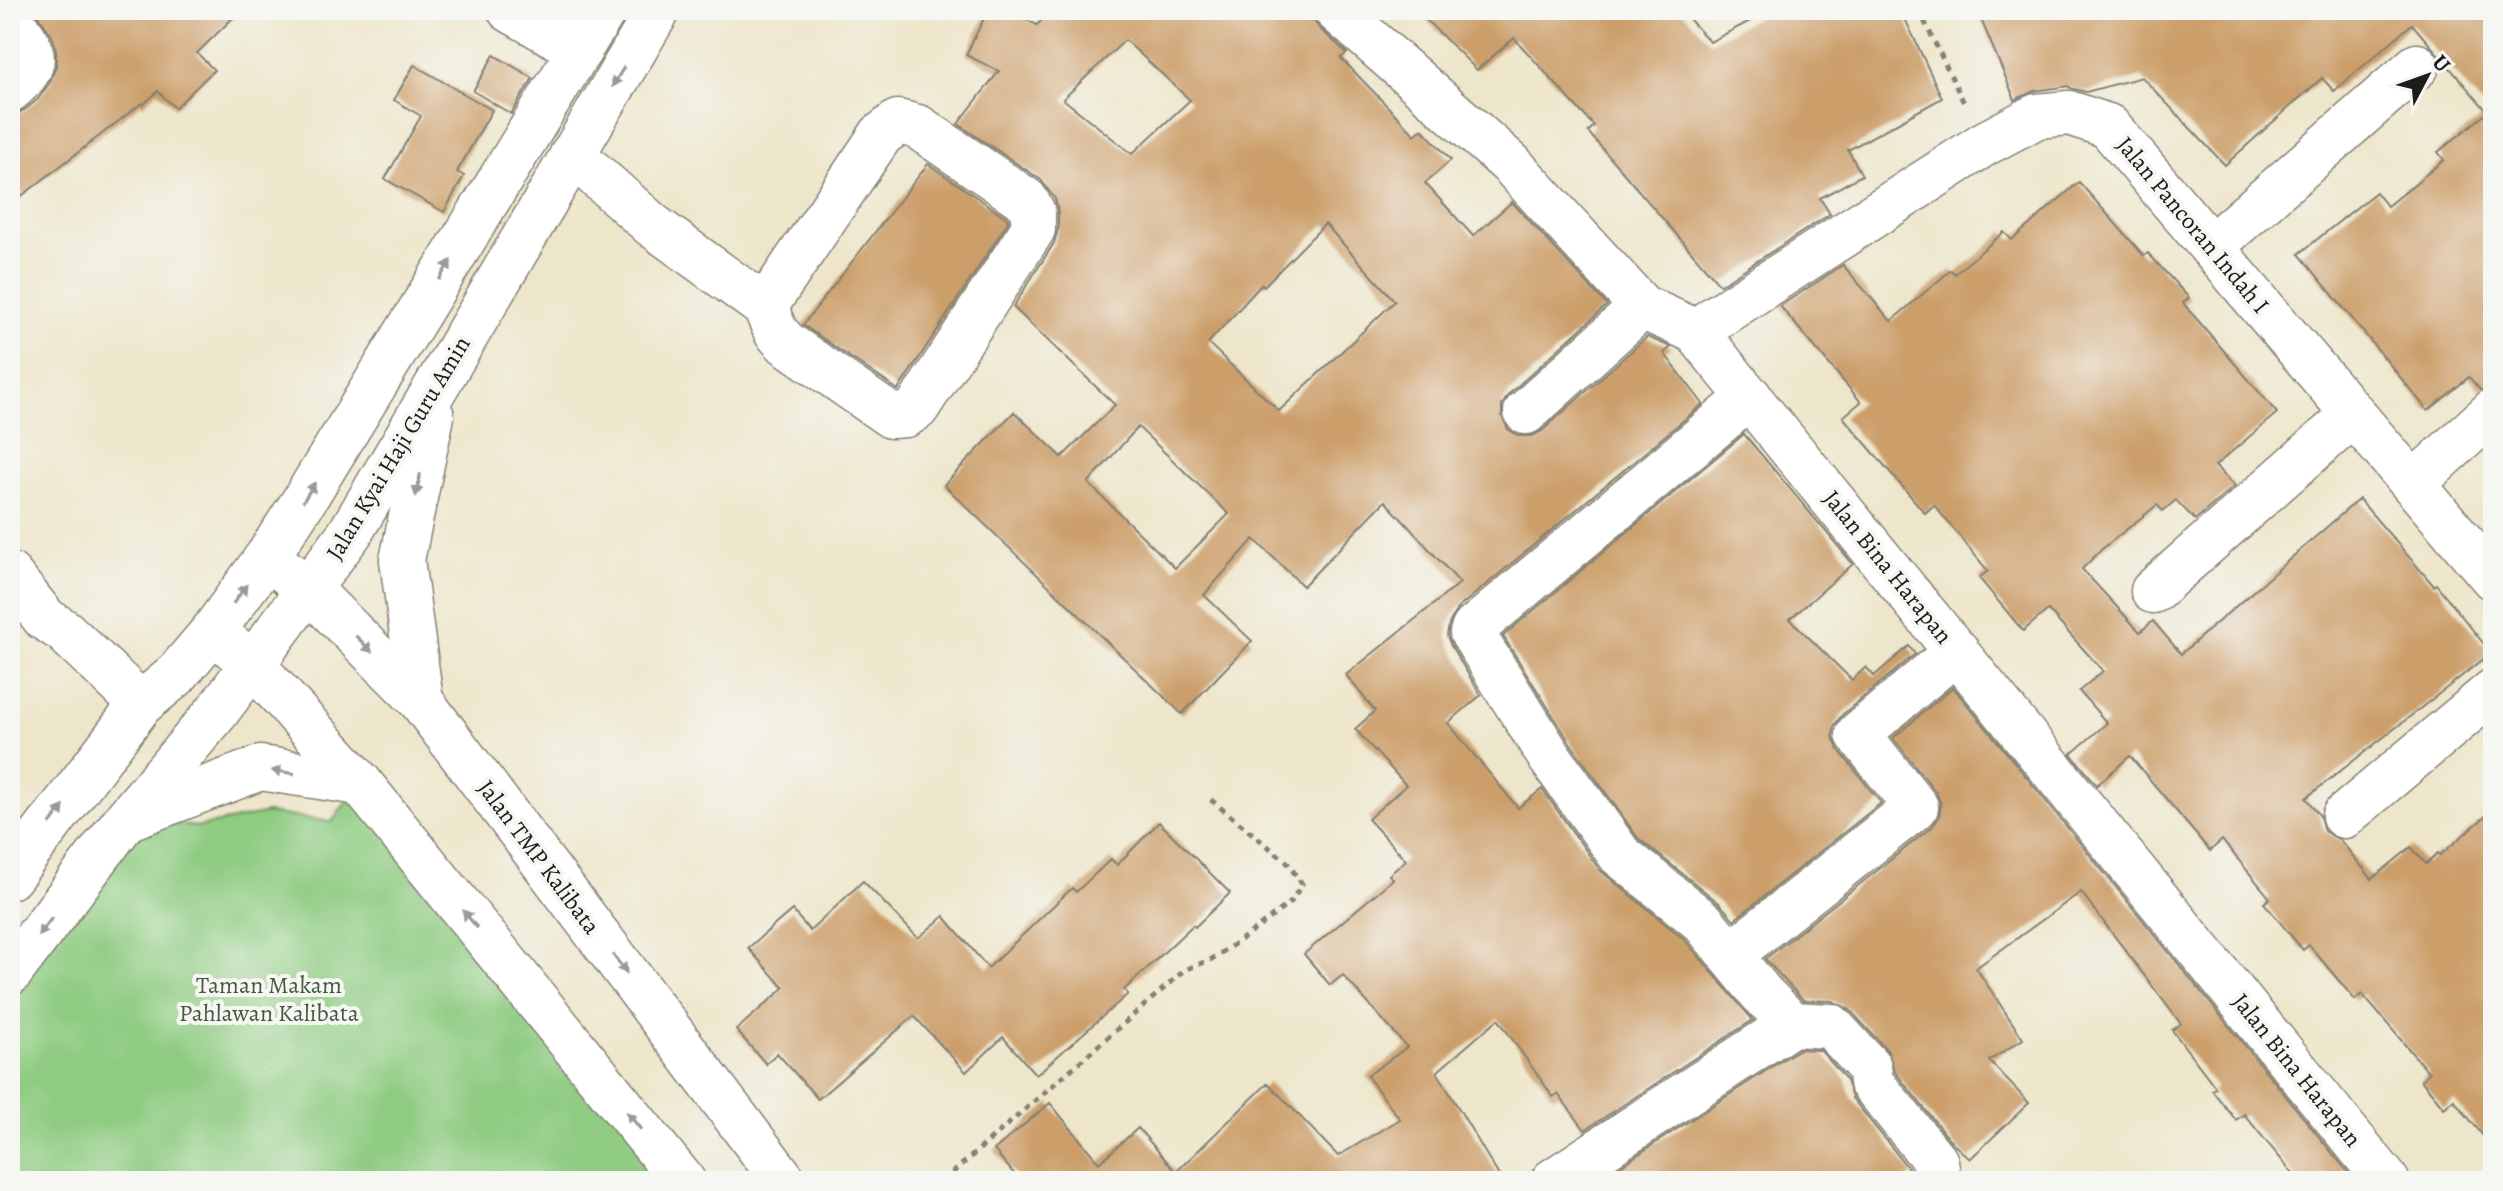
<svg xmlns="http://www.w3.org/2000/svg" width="2503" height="1191" viewBox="0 0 2503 1191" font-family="Alegreya,serif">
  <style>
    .green { fill: #8fcc82; stroke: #56744f; stroke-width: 2 }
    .building { fill: #cc9f6a; fill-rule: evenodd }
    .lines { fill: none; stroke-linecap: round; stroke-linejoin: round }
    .minor-casing { stroke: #858174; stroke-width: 47 }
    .major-casing { stroke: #858174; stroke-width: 47 }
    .path { stroke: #858174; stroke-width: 5; stroke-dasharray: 6 6; stroke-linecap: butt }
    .minor { stroke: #fff; stroke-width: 44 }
    .major { stroke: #fff; stroke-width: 44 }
    .oneway { fill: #999 }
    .labels { text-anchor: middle; stroke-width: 8; stroke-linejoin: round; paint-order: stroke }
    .street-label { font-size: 24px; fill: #1c1c1c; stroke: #f6f6f2 }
    .park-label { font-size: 24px; fill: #445a40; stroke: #f6f6f2 }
  </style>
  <rect width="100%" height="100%" fill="#f6f6f2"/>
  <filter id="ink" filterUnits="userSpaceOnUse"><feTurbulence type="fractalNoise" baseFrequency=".0125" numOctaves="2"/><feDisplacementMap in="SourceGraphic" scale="16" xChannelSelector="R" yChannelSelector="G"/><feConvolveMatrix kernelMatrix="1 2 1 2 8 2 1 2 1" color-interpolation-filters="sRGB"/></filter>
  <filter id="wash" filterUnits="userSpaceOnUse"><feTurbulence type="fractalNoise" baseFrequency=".006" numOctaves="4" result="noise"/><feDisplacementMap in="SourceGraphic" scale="32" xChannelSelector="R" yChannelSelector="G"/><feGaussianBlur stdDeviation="1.8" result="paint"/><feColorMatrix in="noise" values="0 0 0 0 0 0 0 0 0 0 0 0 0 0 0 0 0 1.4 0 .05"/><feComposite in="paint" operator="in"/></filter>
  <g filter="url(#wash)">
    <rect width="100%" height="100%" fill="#eee6cb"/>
    <!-- green -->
    <polygon class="green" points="360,783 683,1181 10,1181 10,973 126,819 199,827 267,813 332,822"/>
    <g id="blocks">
      <!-- building -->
      <g class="building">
        <polygon points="34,10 241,10 197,53 214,70 175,108 158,91 143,105 142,103 10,205 10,114 16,114 26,109 38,99 50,82 56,66 56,50 52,36"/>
        <path d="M988 10H1006L1037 25 1052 10H1312L1313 19 1319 28 1347 53 1341 58 1415 135 1422 129 1451 160 1425 183 1473 236 1512 202 1607 305 1509 394 1502 405V416L1508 429 1519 436H1532L1542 431 1647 337 1671 347 1664 353 1703 404 1457 609 1449 624 1447 636 1451 646 1481 695 1448 723 1518 808 1542 789 1600 870 1685 940 1753 1020 1585 1130 1558 1094 1553 1097 1498 1019 1437 1072 1502 1181H1020L994 1150 1050 1103 1099 1163 1138 1128 1176 1172 1268 1083 1338 1156 1400 1119 1367 1076 1407 1047 1343 975 1330 985 1304 954 1393 879 1389 875 1406 860 1368 819 1406 785 1355 729 1375 711 1346 675 1460 583 1385 501 1303 586 1254 539 1204 595 1252 641 1182 714 944 485 1014 412 1062 457 1115 405 1013 307 1054 243 1058 229V212L1055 199 1041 180 958 124 999 71 966 55ZM1125 40 1190 100 1132 154 1063 99ZM1325 224 1395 301 1279 411 1208 343 1262 284 1264 286ZM1138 427 1229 514 1175 568 1088 483Z"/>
        <polygon points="1416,10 1681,10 1710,42 1771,10 1901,10 1942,98 1848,150 1862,175 1820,198 1830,214 1720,285 1588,132 1594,126 1514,38 1477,70"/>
        <polygon points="1977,10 2493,10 2493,387 2480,390 2469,377 2428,411 2299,254 2376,192 2387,206 2444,160 2438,152 2488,112 2412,24 2334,91 2322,78 2225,165 2142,77 2086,92 2070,88 2069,86 2034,91 2015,100"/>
        <polygon points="494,55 533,78 511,114 473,91"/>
        <polygon points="414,65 492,110 457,172 464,176 444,212 385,179 421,116 394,100"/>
        <polygon points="928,164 1007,218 1008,222 898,390 803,325"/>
        <polygon points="2079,182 2144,256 2148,253 2189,298 2183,303 2277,413 2215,466 2235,486 2195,520 2176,500 2163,511 2157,505 2102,549 2082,569 2140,632 2153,621 2181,654 2359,499 2434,586 2436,584 2491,653 2306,798 2320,816 2324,831 2340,840 2372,879 2411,847 2426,864 2438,853 2440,855 2493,810 2493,1148 2454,1100 2444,1108 2421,1080 2429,1073 2362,994 2355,1000 2309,945 2303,950 2264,903 2270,898 2222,840 2210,851 2130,756 2097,785 2071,754 2107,723 2079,691 2103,671 2048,610 2023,631 1979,578 1988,571 1934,505 1925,513 1843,417 1861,402 1780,306 1843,265 1891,321 1951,270 1955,274 2004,232 2012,240"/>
        <polygon points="1744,434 1853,564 1790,619 1852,680 1866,667 1874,676 1909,646 1915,654 1842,715 1834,726 1833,737 1838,749 1881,803 1734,920 1719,903 1638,838 1571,744 1503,636"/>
        <polygon points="1953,687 2355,1181 2299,1181 2244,1114 2236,1120 2212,1090 2216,1088 2172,1030 2181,1024 2081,892 1976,968 2023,1039 1989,1061 2029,1103 1970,1159 1953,1144 1895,1072 1887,1050 1849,1009 1832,1001 1803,1000 1765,959 1932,827 1939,817 1941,804 1936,792 1893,738"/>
        <polygon points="1159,822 1230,893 1195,927 1193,925 1124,990 1128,994 1036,1075 1003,1037 966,1072 914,1016 818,1099 777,1053 766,1064 736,1030 784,988 748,948 792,910 810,931 863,881 918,938 944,916 988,968 1072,888 1076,892 1111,859 1117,865"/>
        <polygon points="1799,1049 1820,1050 1845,1078 1852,1098 1913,1174 1903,1181 1619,1181 1613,1171"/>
      </g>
    </g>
  </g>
  <g filter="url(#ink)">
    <use href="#blocks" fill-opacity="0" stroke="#858174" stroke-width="2"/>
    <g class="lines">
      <!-- minor casing -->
      <g class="minor-casing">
        <g id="minor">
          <polyline points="510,10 580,50"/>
          <polyline points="1336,10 1511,164 1642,307 1695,331 2387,1181"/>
          <path d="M10 20C35 49 43 63 10 90"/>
          <polyline points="572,154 652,225 765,307 776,332 786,343 891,416 906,415 917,408 1033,229 1033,212 1026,200 918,127 898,122 881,135 765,307"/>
          <polyline points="2211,247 2417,66"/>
          <polyline points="1695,331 1984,144 2037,116 2069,113 2108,126 2493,578"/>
          <polyline points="1750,397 1474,628 1472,633 1551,759 1620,855 1703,922 1761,993 1792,1024"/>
          <polyline points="1526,412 1642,307"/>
          <polyline points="2413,484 2493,411"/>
          <polyline points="10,575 45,619 64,631 141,704"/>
          <polyline points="2153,591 2354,414"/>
          <polyline points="2344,816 2493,691"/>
          <polyline points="1730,955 1916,807 1858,734 1957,651"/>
          <polyline points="1553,1181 1792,1024 1831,1026 1869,1067 1871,1082 1936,1162 1939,1181"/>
        </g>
      </g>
      <!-- major casing -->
      <g class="major-casing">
        <g id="major">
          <polyline points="285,571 309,589 421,701 784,1181"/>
          <polyline points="230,645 252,664 360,783 683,1181"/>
          <polyline points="421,701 402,560 432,416"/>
          <polyline points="129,818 260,768 360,783"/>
          <polyline points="10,877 141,704 175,676 213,631 267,557 303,502 604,10"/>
          <polyline points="10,973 126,819 216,713 350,533 658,10"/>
        </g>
      </g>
      <!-- path -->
      <g class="path">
        <polyline points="1919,10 1964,103"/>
        <polyline points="943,1181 1185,970 1212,959 1252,932 1291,902 1302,884 1287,862 1210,799"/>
      </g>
      <!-- minor -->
      <use href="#minor" class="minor"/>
      <!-- major -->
      <use href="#major" class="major"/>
    </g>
    <!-- one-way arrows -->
    <defs><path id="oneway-solid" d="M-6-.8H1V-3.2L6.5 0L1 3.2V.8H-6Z" transform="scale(2)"/></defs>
    <g class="oneway">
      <use href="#oneway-solid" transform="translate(618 77) rotate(121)"/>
      <use href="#oneway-solid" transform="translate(445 270) rotate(-59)"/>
      <use href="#oneway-solid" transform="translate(418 485) rotate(102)"/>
      <use href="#oneway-solid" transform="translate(309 492) rotate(-58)"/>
      <use href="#oneway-solid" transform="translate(240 594) rotate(-54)"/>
      <use href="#oneway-solid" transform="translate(364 644) rotate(45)"/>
      <use href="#oneway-solid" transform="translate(283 772) rotate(-172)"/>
      <use href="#oneway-solid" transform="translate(57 815) rotate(-53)"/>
      <use href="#oneway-solid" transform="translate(470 919) rotate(-129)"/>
      <use href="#oneway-solid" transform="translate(45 927) rotate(127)"/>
      <use href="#oneway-solid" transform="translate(620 964) rotate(53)"/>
      <use href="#oneway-solid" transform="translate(634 1121) rotate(-129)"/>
    </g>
  </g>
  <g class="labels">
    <!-- street labels -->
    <g class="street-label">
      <text transform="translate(2193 225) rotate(50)" y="8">Jalan Pancoran Indah I</text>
      <text transform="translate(398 448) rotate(-59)" y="8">Jalan Kyai Haji Guru Amin</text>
      <text transform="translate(1888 567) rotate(51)" y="8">Jalan Bina Harapan</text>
      <text transform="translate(539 857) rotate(53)" y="8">Jalan TMP Kalibata</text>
      <text transform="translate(2297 1070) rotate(51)" y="8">Jalan Bina Harapan</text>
    </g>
    <!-- park labels -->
    <g class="park-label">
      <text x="269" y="993">Taman Makam<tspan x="269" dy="28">Pahlawan Kalibata</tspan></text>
    </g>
  </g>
  <!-- margin -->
  <rect width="2503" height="1191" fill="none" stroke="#f6f6f2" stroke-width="40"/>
  <!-- north arrow -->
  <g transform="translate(2427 76) rotate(49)" stroke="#f6f6f2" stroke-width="6" paint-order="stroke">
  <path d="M0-6L14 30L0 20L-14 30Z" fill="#1c1c1c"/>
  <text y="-12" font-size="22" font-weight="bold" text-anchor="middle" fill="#1c1c1c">U</text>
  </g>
</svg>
